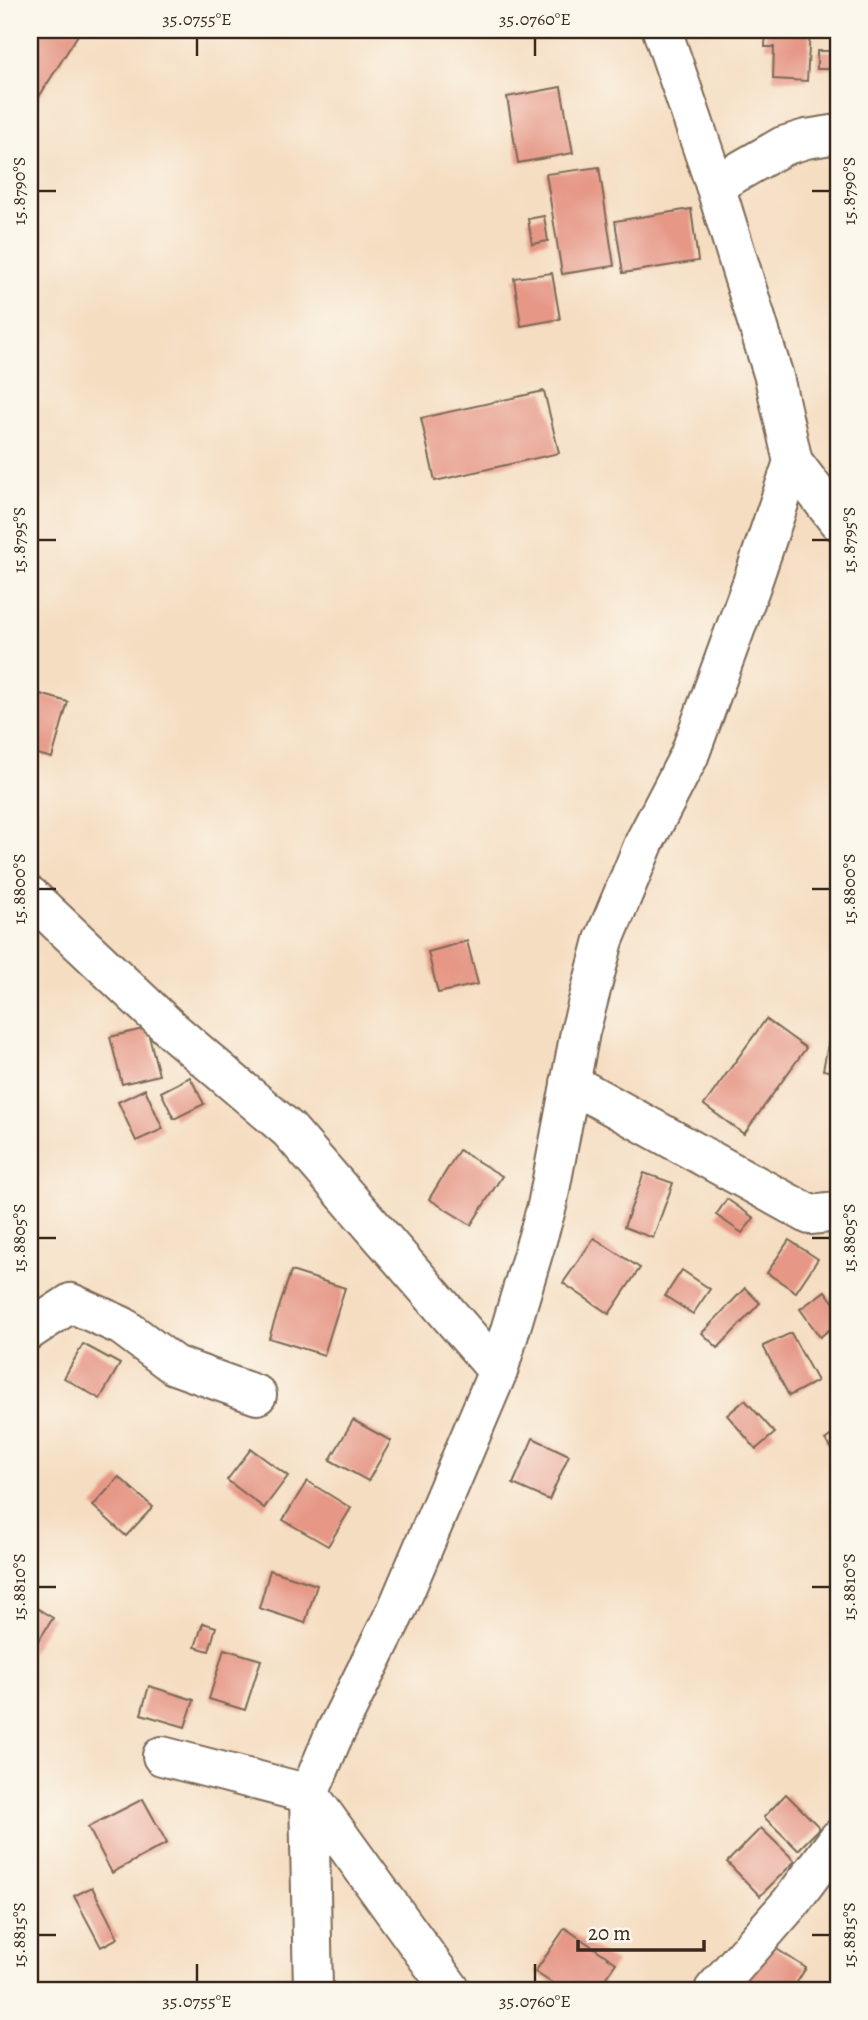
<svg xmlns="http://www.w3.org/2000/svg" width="868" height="2020" viewBox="0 0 868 2020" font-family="Alegreya,serif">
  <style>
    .building { fill: #e69786 }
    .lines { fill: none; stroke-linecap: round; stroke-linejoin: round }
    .minor-casing { stroke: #7c6957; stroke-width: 42 }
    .minor { stroke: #fff; stroke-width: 38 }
    .ticks { fill: none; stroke: #3b2a1e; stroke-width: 2.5 }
    .neatline { fill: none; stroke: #3b2a1e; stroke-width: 2.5 }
    .ticks-label { font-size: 18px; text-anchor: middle; fill: #3b2a1e }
  </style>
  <rect width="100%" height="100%" fill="#fbf7ec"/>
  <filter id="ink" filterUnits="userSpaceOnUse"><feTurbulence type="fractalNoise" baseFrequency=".0143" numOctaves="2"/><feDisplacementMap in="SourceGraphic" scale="14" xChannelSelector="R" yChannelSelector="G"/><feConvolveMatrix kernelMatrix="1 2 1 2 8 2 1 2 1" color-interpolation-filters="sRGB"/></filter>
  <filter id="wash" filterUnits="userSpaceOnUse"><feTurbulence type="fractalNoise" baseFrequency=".00686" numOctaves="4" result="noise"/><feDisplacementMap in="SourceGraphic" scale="28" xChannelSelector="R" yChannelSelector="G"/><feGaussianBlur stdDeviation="1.57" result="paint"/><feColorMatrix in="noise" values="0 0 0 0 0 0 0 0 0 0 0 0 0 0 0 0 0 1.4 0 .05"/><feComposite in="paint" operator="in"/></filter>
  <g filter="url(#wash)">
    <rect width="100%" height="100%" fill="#f5ddc1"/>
    <g id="blocks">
      <!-- building -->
      <g class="building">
        <polygon points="30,30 81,30 37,100 30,96"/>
        <polygon points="766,30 810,30 807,81 773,79 774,47 765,47"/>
        <rect x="817" y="51" width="21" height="18"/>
        <polygon points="561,87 573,153 518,163 507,97"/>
        <polygon points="599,167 614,266 562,274 546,174"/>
        <polygon points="691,209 698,261 623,273 615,221"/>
        <polygon points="544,216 548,241 532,244 528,219"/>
        <polygon points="552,273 560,319 521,326 514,278"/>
        <polygon points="544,391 559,453 435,481 421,418"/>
        <polygon points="30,691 68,702 52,758 30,752"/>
        <polygon points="467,941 478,984 438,993 428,952"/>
        <polygon points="837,999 838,999 838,1073 823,1070"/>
        <polygon points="766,1019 806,1048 744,1134 704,1105"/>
        <polygon points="147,1028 159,1075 122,1084 110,1037"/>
        <polygon points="190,1077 204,1104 174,1119 161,1092"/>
        <polygon points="145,1089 163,1129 136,1141 118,1102"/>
        <polygon points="459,1150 502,1176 471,1225 429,1199"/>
        <polygon points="644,1173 673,1183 653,1238 624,1227"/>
        <polygon points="727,1199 754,1218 742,1233 716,1215"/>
        <polygon points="594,1238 640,1268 609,1314 563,1283"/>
        <polygon points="789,1240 818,1259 796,1292 767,1273"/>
        <polygon points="682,1270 710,1289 693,1314 665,1296"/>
        <polygon points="291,1271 345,1288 324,1355 269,1338"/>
        <polygon points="745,1288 760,1303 718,1348 702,1333"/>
        <polygon points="825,1291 838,1308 838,1323 820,1337 800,1309"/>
        <polygon points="791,1333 817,1381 789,1396 763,1346"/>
        <polygon points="83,1344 120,1364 100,1399 64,1378"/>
        <polygon points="745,1400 775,1433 756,1449 727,1415"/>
        <polygon points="353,1420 391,1441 368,1481 330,1460"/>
        <polygon points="838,1430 838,1456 825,1440"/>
        <polygon points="533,1438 569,1455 549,1500 513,1484"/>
        <polygon points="251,1449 288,1476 264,1508 227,1480"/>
        <polygon points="119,1477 153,1507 126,1536 93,1506"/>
        <polygon points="307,1481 351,1508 328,1546 283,1520"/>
        <polygon points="270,1570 317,1585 305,1623 259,1608"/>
        <polygon points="30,1604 53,1618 30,1654"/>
        <polygon points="203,1623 216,1627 209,1651 195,1647"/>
        <polygon points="224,1649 261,1660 245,1710 209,1699"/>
        <polygon points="149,1686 194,1700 185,1727 141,1714"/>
        <polygon points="786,1794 820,1828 798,1850 764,1817"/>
        <polygon points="143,1799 167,1843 112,1873 88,1827"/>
        <polygon points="761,1828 795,1861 760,1896 727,1862"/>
        <polygon points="92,1887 118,1938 101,1947 74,1896"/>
        <polygon points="565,1928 616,1963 597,1990 563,1990 535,1972"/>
        <polygon points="769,1944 806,1968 792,1990 740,1990"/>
      </g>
    </g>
  </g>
  <g filter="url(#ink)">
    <use href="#blocks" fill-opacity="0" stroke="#7c6957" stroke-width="2"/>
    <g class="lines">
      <!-- minor casing -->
      <g class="minor-casing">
        <g id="minor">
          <polyline points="662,30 715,185 774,377 793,462 838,521"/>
          <polyline points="715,185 783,146 806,139 838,134"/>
          <polyline points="30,896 173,1031 289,1130 498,1371"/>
          <polyline points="570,1083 810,1215 838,1212"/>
          <polyline points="30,1330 71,1303 122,1326 174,1365 257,1395"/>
          <polyline points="162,1756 309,1794 451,1990"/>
          <polyline points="313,1990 309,1794 332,1739 398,1607 498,1371 547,1206 580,1032 604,940 645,841 689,756 752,583 793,462"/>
          <polyline points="714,1990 791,1902 838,1839"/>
        </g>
      </g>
      <!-- minor -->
      <use href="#minor" class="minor"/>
    </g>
  </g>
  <!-- ticks -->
  <path class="ticks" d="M197 38V56M535 38V56M38 191H56M812 191H830M38 540H56M812 540H830M38 889H56M812 889H830M38 1238H56M812 1238H830M38 1587H56M812 1587H830M38 1935H56M812 1935H830M197 1964V1982M535 1964V1982"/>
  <!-- margin -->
  <rect width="868" height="2020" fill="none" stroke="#fbf7ec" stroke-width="77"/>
  <!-- scale -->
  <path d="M578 1940v10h126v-10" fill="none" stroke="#3b2a1e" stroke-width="3.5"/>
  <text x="588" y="1940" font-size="21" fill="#3b2a1e" stroke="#fbf7ec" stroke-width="5" paint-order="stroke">20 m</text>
  <rect x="38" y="38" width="792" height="1944" class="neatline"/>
  <g class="ticks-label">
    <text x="197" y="25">35.0755°E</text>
    <text x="535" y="25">35.0760°E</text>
    <text transform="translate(19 191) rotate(-90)" y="6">15.8790°S</text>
    <text transform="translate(849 191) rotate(-90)" y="6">15.8790°S</text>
    <text transform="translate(19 540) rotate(-90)" y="6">15.8795°S</text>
    <text transform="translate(849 540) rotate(-90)" y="6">15.8795°S</text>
    <text transform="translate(19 889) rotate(-90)" y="6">15.8800°S</text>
    <text transform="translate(849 889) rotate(-90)" y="6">15.8800°S</text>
    <text transform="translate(19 1238) rotate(-90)" y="6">15.8805°S</text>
    <text transform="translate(849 1238) rotate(-90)" y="6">15.8805°S</text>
    <text transform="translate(19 1587) rotate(-90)" y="6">15.8810°S</text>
    <text transform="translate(849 1587) rotate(-90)" y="6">15.8810°S</text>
    <text transform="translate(19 1935) rotate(-90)" y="6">15.8815°S</text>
    <text transform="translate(849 1935) rotate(-90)" y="6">15.8815°S</text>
    <text x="197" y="2007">35.0755°E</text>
    <text x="535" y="2007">35.0760°E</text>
  </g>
</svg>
